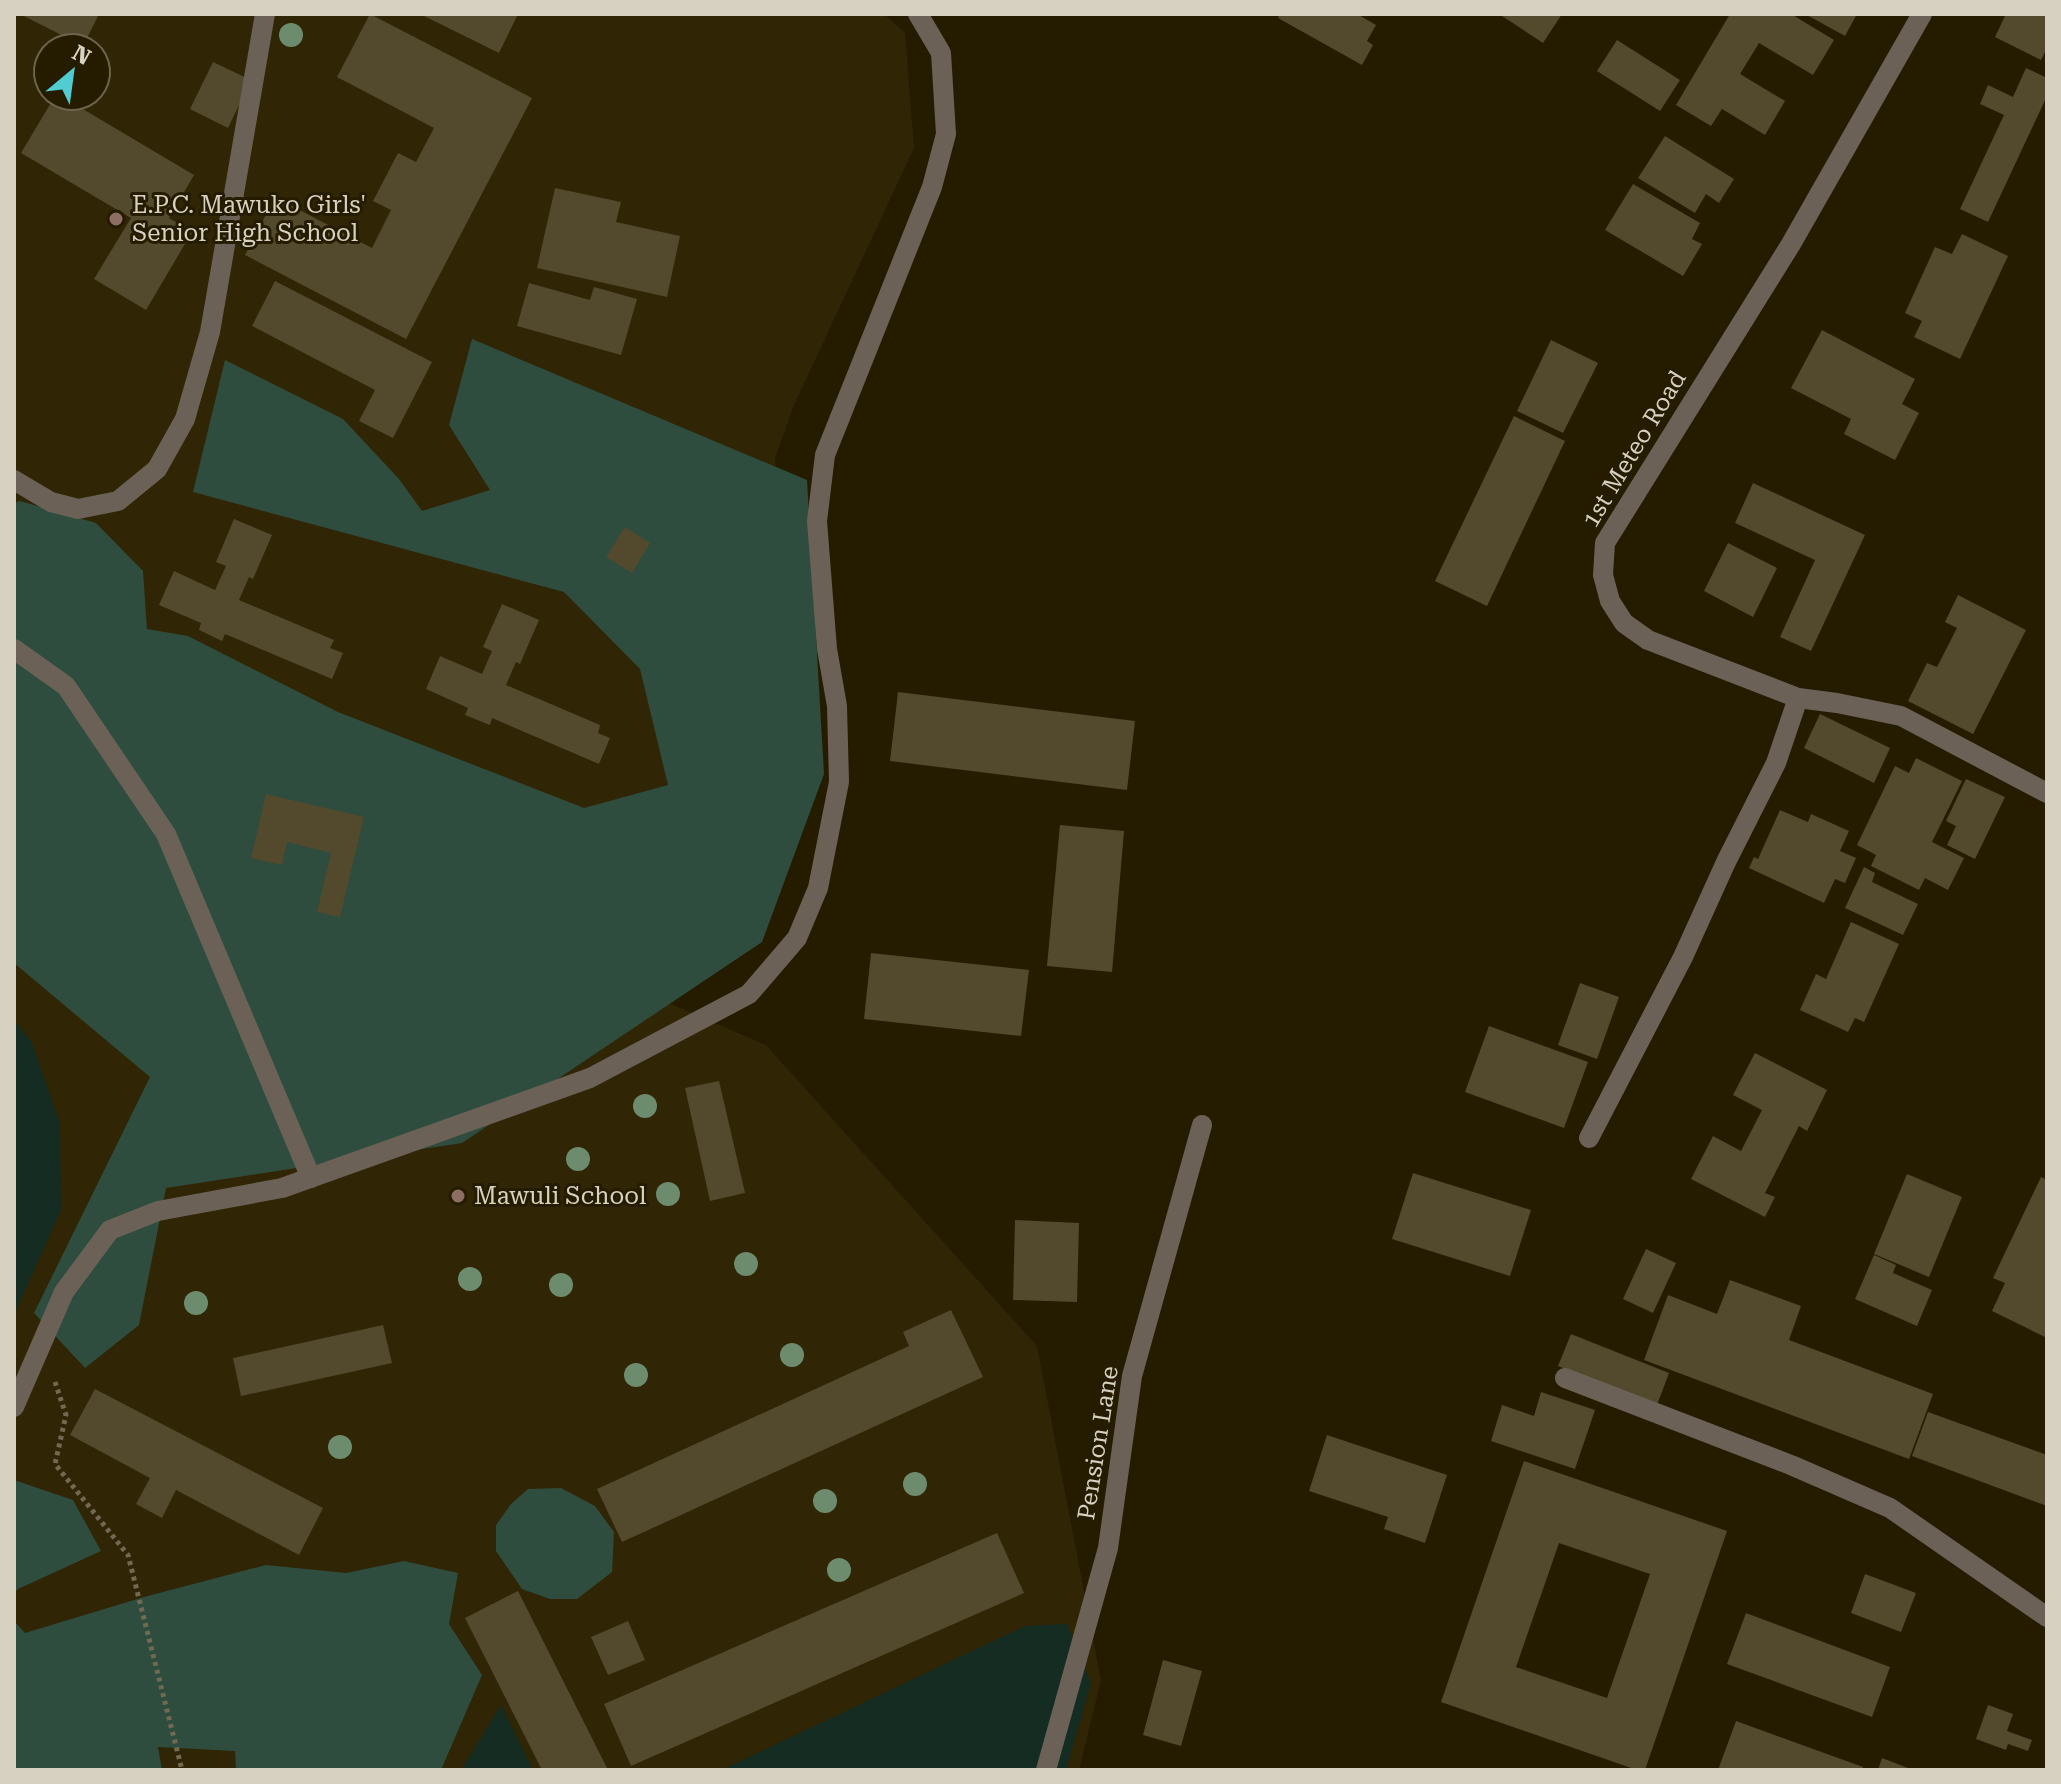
<svg xmlns="http://www.w3.org/2000/svg" width="2061" height="1784" viewBox="0 0 2061 1784" font-family="'Roboto Serif',serif">
  <style>
    .built { fill: #302504; fill-rule: evenodd }
    .green { fill: #142c21 }
    .forest { fill: #2e4d3e }
    .building { fill: #53492d; fill-rule: evenodd }
    .lines { fill: none; stroke-linecap: round; stroke-linejoin: round }
    .path { stroke: #716952; stroke-width: 5; stroke-dasharray: 4 4; stroke-linecap: butt }
    .minor { stroke: #6b6157; stroke-width: 20 }
    .tree { fill: #6d8b6d }
    .education-dot { fill: #8d6e63; stroke: #251c00; stroke-width: 3 }
    .labels { text-anchor: middle; stroke-width: 6; stroke-linejoin: round; paint-order: stroke }
    .poi-label { font-size: 24px; fill: #d7d1c1; stroke: #251c00; text-anchor: start }
    .street-label { font-size: 24px; fill: #d7d1c1; stroke: #251c00 }
  </style>
  <rect width="100%" height="100%" fill="#251c00"/>
  <!-- built -->
  <g class="built">
    <path d="M14 14H884L905 33 914 148 794 405 775 458 793 673 734 756 606 836 14 570ZM48 48H96V96H48Z"/>
    <polygon points="14,720 766,1045 1037,1346 1101,1680 1079,1770 14,1770"/>
  </g>
  <!-- green -->
  <g class="green">
    <polygon points="14,1020 32,1043 60,1124 61,1210 14,1315"/>
    <polygon points="1067,1624 1091,1683 1066,1770 722,1770 1025,1626"/>
    <polygon points="501,1705 533,1770 461,1770"/>
  </g>
  <!-- forest -->
  <g class="forest">
    <polygon points="472,339 807,480 824,774 762,942 462,1143 166,1188 139,1325 85,1368 34,1313 150,1077 14,963 14,503 20,501 96,523 143,571 147,629 188,636 338,712 584,808 668,785 640,669 564,592 193,492 225,360 343,419 399,479 422,511 490,490 449,425"/>
    <polygon points="14,1480 73,1500 101,1551 18,1589 14,1594"/>
    <polygon points="561,1488 595,1506 614,1532 612,1572 577,1599 550,1599 522,1589 496,1551 496,1525 511,1504 528,1489"/>
    <polygon points="404,1561 458,1573 449,1624 482,1675 441,1770 236,1770 235,1751 158,1747 162,1770 14,1770 14,1621 25,1633 144,1597 266,1565 346,1573"/>
  </g>
  <!-- building -->
  <g class="building">
    <polygon points="20,14 99,14 83,46"/>
    <polygon points="370,14 532,98 406,339 245,255 275,197 372,248 391,210 373,201 398,153 416,162 434,128 337,77"/>
    <polygon points="420,14 518,14 499,53"/>
    <polygon points="1280,14 1357,14 1376,25 1367,41 1373,45 1362,65 1278,18"/>
    <polygon points="1499,14 1562,14 1543,43"/>
    <polygon points="1730,14 1791,14 1834,40 1813,75 1759,43 1740,74 1785,101 1765,135 1722,109 1711,126 1676,105"/>
    <polygon points="1805,14 1857,14 1845,36"/>
    <polygon points="2006,14 2047,14 2047,48 2041,60 1995,37"/>
    <polygon points="1617,40 1680,80 1660,111 1597,71"/>
    <polygon points="213,62 251,80 228,128 190,109"/>
    <polygon points="2026,68 2047,78 2047,96 1988,222 1960,209 2004,115 1980,104 1988,85 2013,97"/>
    <polygon points="55,96 61,96 194,175 169,218 192,232 146,310 94,279 131,218 21,153"/>
    <polygon points="1665,136 1734,179 1719,203 1706,194 1695,213 1638,178"/>
    <polygon points="1633,184 1700,223 1692,239 1702,244 1683,276 1605,230"/>
    <polygon points="555,188 621,202 616,222 680,236 667,297 537,268"/>
    <polygon points="1962,234 2008,256 1960,359 1914,337 1922,321 1905,313 1935,247 1952,254"/>
    <polygon points="275,281 432,362 393,438 359,421 375,390 252,326"/>
    <polygon points="529,283 590,300 594,287 637,299 621,355 517,326"/>
    <polygon points="1822,330 1915,379 1902,404 1919,413 1895,460 1844,434 1851,419 1791,388"/>
    <polygon points="1551,340 1598,363 1563,433 1517,411"/>
    <polygon points="1514,416 1565,441 1487,606 1435,581"/>
    <polygon points="1753,483 1865,535 1811,651 1780,637 1815,560 1735,523"/>
    <polygon points="234,519 272,535 253,579 249,577 239,600 334,640 330,648 343,653 332,679 225,634 222,641 199,630 201,623 159,605 174,571 215,590 226,566 216,562"/>
    <polygon points="625,527 650,543 632,573 606,557"/>
    <polygon points="1728,543 1777,568 1753,617 1704,591"/>
    <polygon points="1958,595 2026,630 1973,734 1908,701 1927,663 1937,667 1957,628 1945,622"/>
    <polygon points="502,604 539,620 520,664 516,662 506,685 600,725 598,733 610,738 599,764 492,718 490,725 465,715 468,708 426,689 440,656 482,674 492,651 483,647"/>
    <polygon points="898,692 1135,721 1127,790 890,761"/>
    <polygon points="1820,714 1890,748 1874,783 1804,748"/>
    <polygon points="1916,758 1962,781 1932,842 1964,858 1948,890 1925,878 1919,890 1871,866 1876,855 1857,845 1895,766 1909,773"/>
    <polygon points="1966,779 2005,797 1975,859 1947,845 1956,826 1946,821"/>
    <polygon points="266,794 364,817 340,917 317,912 331,853 287,842 282,865 251,858"/>
    <polygon points="1780,810 1808,822 1811,814 1849,831 1840,851 1856,858 1845,883 1835,879 1824,903 1749,868 1754,857 1758,859"/>
    <polygon points="1060,825 1124,831 1112,972 1047,966"/>
    <polygon points="1864,867 1875,873 1872,882 1918,904 1903,935 1845,908"/>
    <polygon points="1851,922 1899,944 1864,1022 1855,1018 1848,1032 1800,1010 1816,974 1826,979"/>
    <polygon points="871,953 1029,970 1021,1036 864,1019"/>
    <polygon points="1580,983 1619,997 1597,1059 1558,1045"/>
    <polygon points="1489,1026 1588,1062 1564,1128 1465,1092"/>
    <polygon points="1755,1053 1827,1090 1807,1131 1799,1126 1765,1193 1775,1197 1765,1217 1691,1179 1713,1136 1741,1151 1762,1110 1733,1095"/>
    <polygon points="719,1081 745,1193 710,1201 685,1088"/>
    <polygon points="1413,1173 1531,1210 1510,1276 1392,1239"/>
    <polygon points="1907,1174 1962,1197 1929,1277 1874,1254"/>
    <polygon points="2041,1177 2047,1180 2047,1338 1992,1311 2005,1283 1993,1278"/>
    <polygon points="1015,1220 1079,1223 1077,1302 1013,1300"/>
    <polygon points="1646,1249 1676,1263 1653,1313 1623,1299"/>
    <polygon points="1874,1255 1896,1265 1893,1273 1932,1290 1917,1326 1855,1299"/>
    <polygon points="1730,1280 1801,1306 1789,1340 1933,1394 1909,1459 1644,1360 1668,1295 1717,1314"/>
    <polygon points="951,1310 983,1377 622,1542 597,1489 909,1346 903,1332"/>
    <polygon points="383,1325 392,1363 241,1396 233,1358"/>
    <polygon points="1571,1334 1669,1373 1657,1405 1558,1366"/>
    <polygon points="95,1389 323,1508 299,1555 176,1490 162,1518 136,1504 150,1478 70,1435"/>
    <polygon points="1541,1392 1595,1410 1575,1469 1491,1441 1502,1405 1534,1416"/>
    <polygon points="1928,1412 2047,1455 2047,1506 1912,1456"/>
    <polygon points="1327,1435 1447,1475 1425,1543 1384,1529 1388,1517 1309,1491"/>
    <path d="M1524 1461 1727 1531 1645 1770H1637L1441 1702ZM1559 1543 1650 1574 1607 1698 1516 1667Z"/>
    <polygon points="997,1533 1024,1593 631,1766 604,1704"/>
    <polygon points="1865,1574 1916,1593 1901,1632 1851,1613"/>
    <polygon points="518,1591 608,1770 542,1770 465,1618"/>
    <polygon points="1746,1613 1890,1667 1872,1717 1727,1664"/>
    <polygon points="628,1621 645,1660 608,1675 591,1637"/>
    <polygon points="1163,1660 1202,1671 1181,1746 1143,1735"/>
    <polygon points="1988,1705 2013,1714 2007,1731 2032,1740 2028,1751 2008,1744 2006,1750 1976,1739"/>
    <polygon points="1736,1721 1863,1767 1862,1770 1718,1770"/>
    <polygon points="1882,1758 1913,1770 1878,1770"/>
  </g>
  <g class="lines">
    <!-- path -->
    <polyline class="path" points="55,1382 66,1415 55,1464 128,1555 182,1770"/>
    <!-- minor -->
    <g class="minor">
      <polyline points="14,480 51,502 78,509 118,501 157,469 185,419 210,332 265,14"/>
      <polyline points="14,649 66,686 166,834 311,1178"/>
      <polyline points="1798,698 1837,703 1901,716 2047,793"/>
      <polyline points="1589,1138 1683,957 1726,862 1776,763 1798,698 1648,640 1624,623 1610,601 1603,575 1605,543 1791,244 1922,14"/>
      <polyline points="1565,1378 1791,1465 1890,1508 2047,1617"/>
      <polyline points="14,1407 64,1292 110,1230 158,1211 282,1188 590,1078 749,994 797,938 818,888 839,782 837,706 827,649 817,521 825,455 932,187 946,134 941,53 918,14"/>
      <polyline points="1046,1770 1108,1548 1132,1376 1202,1125"/>
    </g>
  </g>
  <!-- trees -->
  <g class="tree">
    <circle cx="291" cy="35" r="12"/>
    <circle cx="645" cy="1106" r="12"/>
    <circle cx="578" cy="1159" r="12"/>
    <circle cx="668" cy="1194" r="12"/>
    <circle cx="746" cy="1264" r="12"/>
    <circle cx="470" cy="1279" r="12"/>
    <circle cx="561" cy="1285" r="12"/>
    <circle cx="196" cy="1303" r="12"/>
    <circle cx="792" cy="1355" r="12"/>
    <circle cx="636" cy="1375" r="12"/>
    <circle cx="340" cy="1447" r="12"/>
    <circle cx="915" cy="1484" r="12"/>
    <circle cx="825" cy="1501" r="12"/>
    <circle cx="839" cy="1570" r="12"/>
  </g>
  <!-- markers -->
  <g class="education-dot">
    <circle cx="116" cy="219" r="8"/>
    <circle cx="458" cy="1196" r="8"/>
  </g>
  <g class="labels">
    <!-- poi labels -->
    <g class="poi-label">
      <text x="132" y="213">E.P.C. Mawuko Girls'<tspan x="132" dy="28">Senior High School</tspan></text>
      <text x="474" y="1204">Mawuli School</text>
    </g>
    <!-- street labels -->
    <g class="street-label">
      <text transform="translate(1634 449) rotate(-59)" y="8">1st Meteo Road</text>
      <text transform="translate(1098 1443) rotate(-81)" y="8">Pension Lane</text>
    </g>
  </g>
  <!-- border -->
  <rect width="2061" height="1784" fill="none" stroke="#d7d1c1" stroke-width="32"/>
  <!-- north arrow -->
  <g transform="translate(72 72) rotate(29)"><circle r="38" fill="#251c00" stroke="#6c644d" stroke-width="2"/>
  <path d="M0-6L14 30L0 20L-14 30Z" fill="#51ccd2"/>
  <text y="-12" font-size="22" font-weight="bold" text-anchor="middle" fill="#d7d1c1">N</text>
  </g>
</svg>
